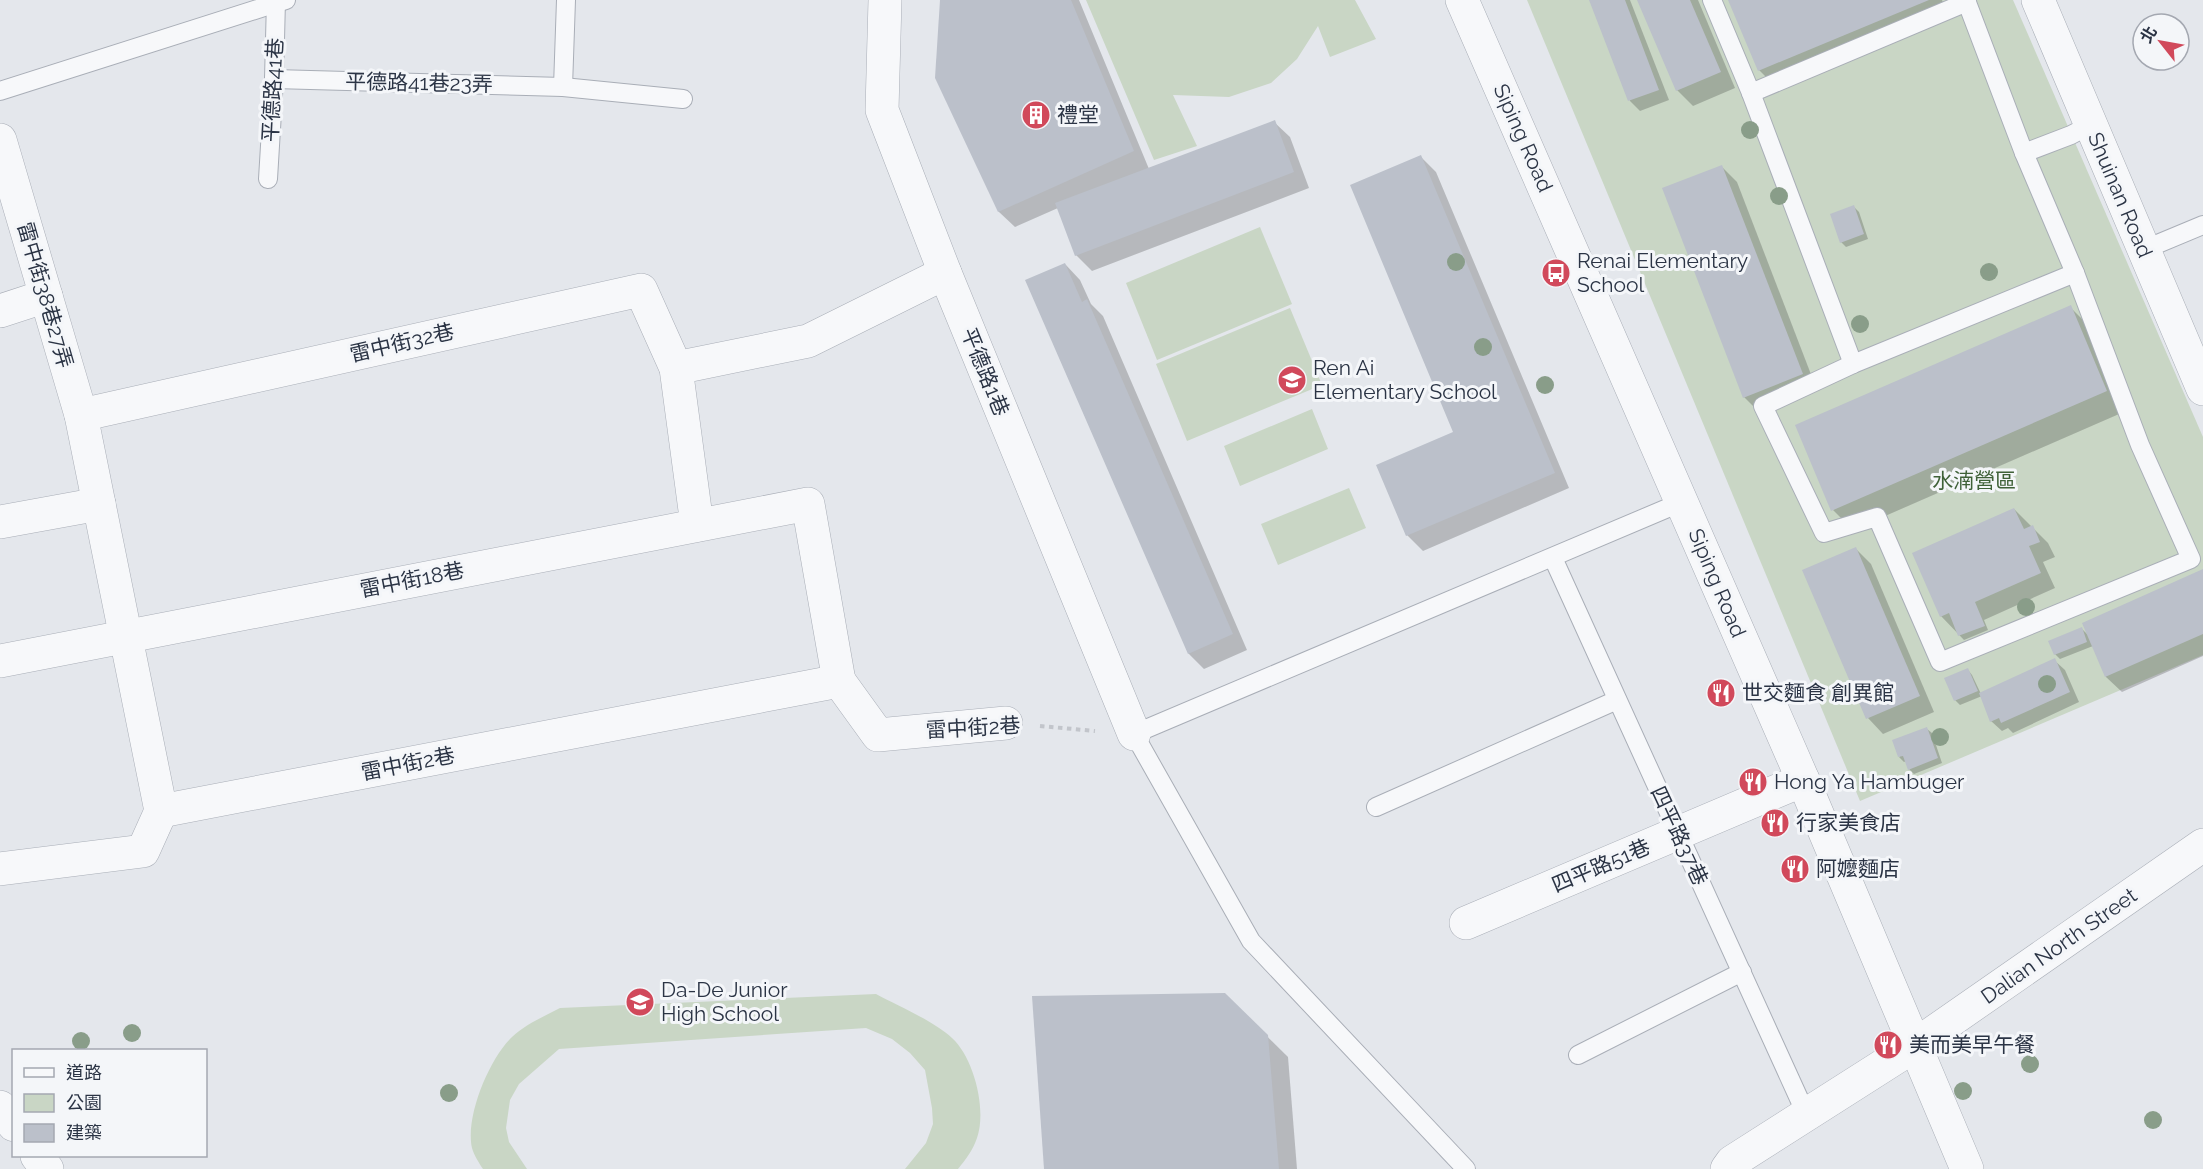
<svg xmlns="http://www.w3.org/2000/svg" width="2203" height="1169" viewBox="0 0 2203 1169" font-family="Raleway,'Noto Sans TC',sans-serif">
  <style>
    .green { fill: #c9d6c5 }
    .shadow { fill: #0003 }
    .building { fill: #bbc0ca }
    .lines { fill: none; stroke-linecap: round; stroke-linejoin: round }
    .lane-casing { stroke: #a9aeb7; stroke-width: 20 }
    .street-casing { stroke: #a9aeb7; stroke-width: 34 }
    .path { stroke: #c2c5cb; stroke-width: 4; stroke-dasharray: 4.5 4.5; stroke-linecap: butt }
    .lane { stroke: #f7f8fa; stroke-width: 18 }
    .street { stroke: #f7f8fa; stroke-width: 33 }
    .tree { fill: #899d89 }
    .labels { text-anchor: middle; stroke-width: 6; stroke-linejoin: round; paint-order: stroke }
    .street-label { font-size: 21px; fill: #2b3445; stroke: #f4f6f9 }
    .poi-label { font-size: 21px; fill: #2b3445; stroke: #f4f6f9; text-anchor: start }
    .park-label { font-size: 21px; fill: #3f6138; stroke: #f4f6f9 }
  </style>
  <rect width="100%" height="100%" fill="#e4e7ec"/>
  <!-- green -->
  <g class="green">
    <polygon points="1086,0 1355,0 1376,39 1330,57 1318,26 1297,59 1271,83 1229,97 1173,95 1197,146 1154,160"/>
    <polygon points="1527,0 2013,0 2203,437 2203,655 1860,801"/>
    <polygon points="1260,227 1292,304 1157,360 1126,283"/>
    <polygon points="1290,308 1322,385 1187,441 1156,364"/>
    <polygon points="1312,409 1328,449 1240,486 1224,446"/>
    <polygon points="1349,488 1366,528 1278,565 1261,524"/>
    <path d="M876 994C898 1006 934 1021 952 1038 974 1058 987 1110 977 1138 973 1150 966 1159 958 1169H905L926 1143 933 1124 932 1108 925 1070 910 1053 892 1039 866 1028 559 1049 519 1084 510 1100 506 1128 509 1142 527 1169H483C479 1163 474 1155 472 1148 465 1117 489 1059 512 1037 526 1024 543 1017 560 1008Z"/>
  </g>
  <!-- shadow -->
  <g class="shadow">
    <polygon points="941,0 1079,0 1149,169 1274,122 1290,137 1309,188 1092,271 1076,255 1058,208 1015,227 999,212 937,78"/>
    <polygon points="1591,0 1630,0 1669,100 1640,111 1630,101"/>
    <polygon points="1639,0 1698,0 1735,88 1693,106 1677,90"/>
    <polygon points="1730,0 1942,0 1948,14 1775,86 1759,70"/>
    <polygon points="1421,157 1436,172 1569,488 1423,551 1407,535 1455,432"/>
    <polygon points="1722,167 1737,182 1817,390 1760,413 1744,397"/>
    <polygon points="1854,207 1859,212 1868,239 1846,247 1841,242"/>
    <polygon points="1065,264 1080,280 1091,304 1103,316 1247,650 1204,669 1189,654"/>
    <polygon points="2070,307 2090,327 2126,411 1853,530 1833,510"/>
    <polygon points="2014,509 2048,543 2055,557 2043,562 2055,588 1984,620 1988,630 1964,640 1941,616"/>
    <polygon points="1856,549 1871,564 1934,712 1883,734 1868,718 1804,571"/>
    <polygon points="2203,570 2203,656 2122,692 2106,677 2093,646 2060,659 2055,654 2082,629 2090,637"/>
    <polygon points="2054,660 2065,670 2079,702 2013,733 2008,728 2002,731 1991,721 1982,696 1960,705 1955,700 1968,670 1972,675 1981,694"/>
    <polygon points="1927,729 1932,733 1942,763 1914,774 1909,769 1906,761 1904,762 1899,757"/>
    <polygon points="1225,995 1288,1057 1297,1169 1045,1169"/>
  </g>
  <!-- building -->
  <g class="building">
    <polygon points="940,0 1071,0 1134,151 998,212 935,78"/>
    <polygon points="1589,0 1625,0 1659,90 1628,101"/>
    <polygon points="1637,0 1690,0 1721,72 1676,91"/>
    <polygon points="1728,0 1929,0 1758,71"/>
    <polygon points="1275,120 1294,172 1075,256 1055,203"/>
    <polygon points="1421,155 1555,473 1406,536 1376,465 1453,432 1350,185"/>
    <polygon points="1722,165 1803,374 1743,398 1662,188"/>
    <polygon points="1854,205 1864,234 1840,243 1830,214"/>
    <polygon points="1065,263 1082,302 1087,299 1233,634 1188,654 1025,280"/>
    <polygon points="2071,305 2107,391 1831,511 1795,425"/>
    <polygon points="2014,508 2024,529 2033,525 2040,542 2029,546 2041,573 1975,602 1985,626 1958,636 1949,613 1940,617 1912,553"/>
    <polygon points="1856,547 1920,696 1866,719 1802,570"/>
    <polygon points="2203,569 2203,634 2105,677 2082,623"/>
    <polygon points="2082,627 2087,642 2054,655 2048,641"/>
    <polygon points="2055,658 2070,692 2001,723 1999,718 1990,722 1979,693"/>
    <polygon points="1968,668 1978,691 1954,701 1944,678"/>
    <polygon points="1927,727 1938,758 1908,770 1903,756 1898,757 1892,740"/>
    <polygon points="1225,993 1268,1035 1279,1169 1044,1169 1032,996"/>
  </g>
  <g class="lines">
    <!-- lane casing -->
    <g class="lane-casing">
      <g id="lane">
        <polyline points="1712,0 1751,93 1853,364 2075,273 2024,153"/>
        <polyline points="1966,0 2024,153 2071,135 2090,125"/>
        <polyline points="274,79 563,87 683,99"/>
        <polyline points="563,87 566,0"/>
        <polyline points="0,91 286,0"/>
        <polyline points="1751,93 1967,2"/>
        <polyline points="268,179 274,79 276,0"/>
        <polyline points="2143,250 2203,225"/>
        <polyline points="1853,364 1763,406 1824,533 1877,517 1940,662 2191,559 2140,445 2075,273"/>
        <polyline points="1553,558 1806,1114"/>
        <polyline points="1376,807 1617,700"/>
        <polyline points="1578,1055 1742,972"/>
        <polyline points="1466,1169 1251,941 1134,734 1682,502"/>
      </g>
    </g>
    <!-- street casing -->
    <g class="street-casing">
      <g id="street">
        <polyline points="885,0 882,110 945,273 1134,734"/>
        <polyline points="1462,0 1803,780 1967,1169"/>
        <polyline points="2038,0 2203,389"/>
        <polyline points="0,140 81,415 161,811"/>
        <polyline points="0,311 46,296"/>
        <polyline points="676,368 808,341 945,273"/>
        <polyline points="81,415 641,290 676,368 697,525"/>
        <polyline points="0,522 99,504"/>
        <polyline points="0,661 808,504 839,681"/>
        <polyline points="161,811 839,681 878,735 1006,723"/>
        <polyline points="0,869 143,851 161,811"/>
        <polyline points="1466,923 1803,780"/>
        <polyline points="0,1107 14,1125"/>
        <polyline points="37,1156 47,1169"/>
        <polyline points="1727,1169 1732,1162 1914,1046 2203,845"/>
      </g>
    </g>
    <!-- path -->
    <polyline class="path" points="1040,726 1095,731"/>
    <!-- lane -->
    <use href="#lane" class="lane"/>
    <!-- street -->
    <use href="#street" class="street"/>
  </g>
  <!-- trees -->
  <g class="tree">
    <circle cx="1750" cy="130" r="9"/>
    <circle cx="1779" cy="196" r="9"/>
    <circle cx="1456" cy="262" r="9"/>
    <circle cx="1989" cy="272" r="9"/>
    <circle cx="1860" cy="324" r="9"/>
    <circle cx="1483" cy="347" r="9"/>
    <circle cx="1545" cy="385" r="9"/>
    <circle cx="2026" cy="607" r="9"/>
    <circle cx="2047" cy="684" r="9"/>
    <circle cx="1940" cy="737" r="9"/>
    <circle cx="132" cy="1033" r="9"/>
    <circle cx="81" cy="1041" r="9"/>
    <circle cx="2030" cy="1064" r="9"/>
    <circle cx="1963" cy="1091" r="9"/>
    <circle cx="449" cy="1093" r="9"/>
    <circle cx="2153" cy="1120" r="9"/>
  </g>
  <!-- icons -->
  <defs>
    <g id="building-disc" transform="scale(1.5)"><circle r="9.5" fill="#d1495b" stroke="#f4f6f9"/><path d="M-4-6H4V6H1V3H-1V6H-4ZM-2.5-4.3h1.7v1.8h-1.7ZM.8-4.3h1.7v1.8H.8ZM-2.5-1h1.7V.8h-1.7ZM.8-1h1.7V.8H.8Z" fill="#fff"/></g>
    <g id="bus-disc" transform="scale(1.5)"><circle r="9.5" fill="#d1495b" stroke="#f4f6f9"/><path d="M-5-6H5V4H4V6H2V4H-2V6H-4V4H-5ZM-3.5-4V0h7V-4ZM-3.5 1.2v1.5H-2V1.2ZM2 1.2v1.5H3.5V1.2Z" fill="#fff"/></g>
    <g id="school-disc" transform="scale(1.5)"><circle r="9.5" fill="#d1495b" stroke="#f4f6f9"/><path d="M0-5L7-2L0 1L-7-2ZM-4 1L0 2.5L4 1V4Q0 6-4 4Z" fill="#fff"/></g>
    <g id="restaurant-disc" transform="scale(1.5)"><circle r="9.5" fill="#d1495b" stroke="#f4f6f9"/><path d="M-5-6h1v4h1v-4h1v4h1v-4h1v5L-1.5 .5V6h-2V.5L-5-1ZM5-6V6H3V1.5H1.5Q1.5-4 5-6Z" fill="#fff"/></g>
  </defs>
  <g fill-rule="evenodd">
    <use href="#building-disc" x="1036" y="115"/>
    <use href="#bus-disc" x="1556" y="273"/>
    <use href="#school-disc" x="1292" y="380"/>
    <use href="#restaurant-disc" x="1721" y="693"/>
    <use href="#restaurant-disc" x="1753" y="782"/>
    <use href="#restaurant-disc" x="1775" y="823"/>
    <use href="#restaurant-disc" x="1795" y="869"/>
    <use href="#school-disc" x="640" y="1002"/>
    <use href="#restaurant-disc" x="1888" y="1045"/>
  </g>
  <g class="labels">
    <!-- street labels -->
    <g class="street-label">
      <text transform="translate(419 83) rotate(1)" y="7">平德路41巷23弄</text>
      <text transform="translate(273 90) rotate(-87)" y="7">平德路41巷</text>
      <text transform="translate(1523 138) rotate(66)" y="7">Siping Road</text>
      <text transform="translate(2120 195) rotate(67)" y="7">Shuinan Road</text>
      <text transform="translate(45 295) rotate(74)" y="7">雷中街38巷27弄</text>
      <text transform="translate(402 343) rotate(-13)" y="7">雷中街32巷</text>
      <text transform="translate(985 372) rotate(68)" y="7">平德路1巷</text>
      <text transform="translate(412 580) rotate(-11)" y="7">雷中街18巷</text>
      <text transform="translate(1717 583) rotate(67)" y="7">Siping Road</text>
      <text transform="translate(973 728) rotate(-3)" y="7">雷中街2巷</text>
      <text transform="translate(408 764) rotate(-11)" y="7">雷中街2巷</text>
      <text transform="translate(1679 836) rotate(65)" y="7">四平路37巷</text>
      <text transform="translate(1601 866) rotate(-23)" y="7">四平路51巷</text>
      <text transform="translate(2059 946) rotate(-35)" y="7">Dalian North Street</text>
    </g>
    <!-- poi labels -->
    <g class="poi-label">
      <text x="1057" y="122">禮堂</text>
      <text x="1577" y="268">Renai Elementary<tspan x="1577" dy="24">School</tspan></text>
      <text x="1313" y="375">Ren Ai<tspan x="1313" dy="24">Elementary School</tspan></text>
      <text x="1742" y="700">世交麵食 創異館</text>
      <text x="1774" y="789">Hong Ya Hambuger</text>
      <text x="1796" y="830">行家美食店</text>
      <text x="1816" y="876">阿嬤麵店</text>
      <text x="661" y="997">Da-De Junior<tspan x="661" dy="24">High School</tspan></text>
      <text x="1909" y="1052">美而美早午餐</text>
    </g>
    <!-- park labels -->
    <g class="park-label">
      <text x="1974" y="488">水湳營區</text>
    </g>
  </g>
  <!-- legend -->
  <rect x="12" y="1049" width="195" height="108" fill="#f4f6f9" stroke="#a4a8b1" stroke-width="1.5"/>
  <rect x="24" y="1068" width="30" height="9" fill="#f7f8fa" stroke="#a4a8b1" stroke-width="1.5"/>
  <text x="66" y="1079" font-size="18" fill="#2b3445">道路</text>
  <rect x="24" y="1094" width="30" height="18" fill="#c9d6c5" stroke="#a4a8b1" stroke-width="1.5"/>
  <text x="66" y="1109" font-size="18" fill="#2b3445">公園</text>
  <rect x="24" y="1124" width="30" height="18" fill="#bbc0ca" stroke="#a4a8b1" stroke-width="1.5"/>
  <text x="66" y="1139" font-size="18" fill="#2b3445">建築</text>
  <!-- north arrow -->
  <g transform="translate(2161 42) rotate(301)"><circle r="28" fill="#f4f6f9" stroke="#a4a8b1" stroke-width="1.5"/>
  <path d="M0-4.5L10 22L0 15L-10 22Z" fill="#d1495b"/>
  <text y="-9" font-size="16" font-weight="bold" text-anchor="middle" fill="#2b3445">北</text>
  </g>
</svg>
